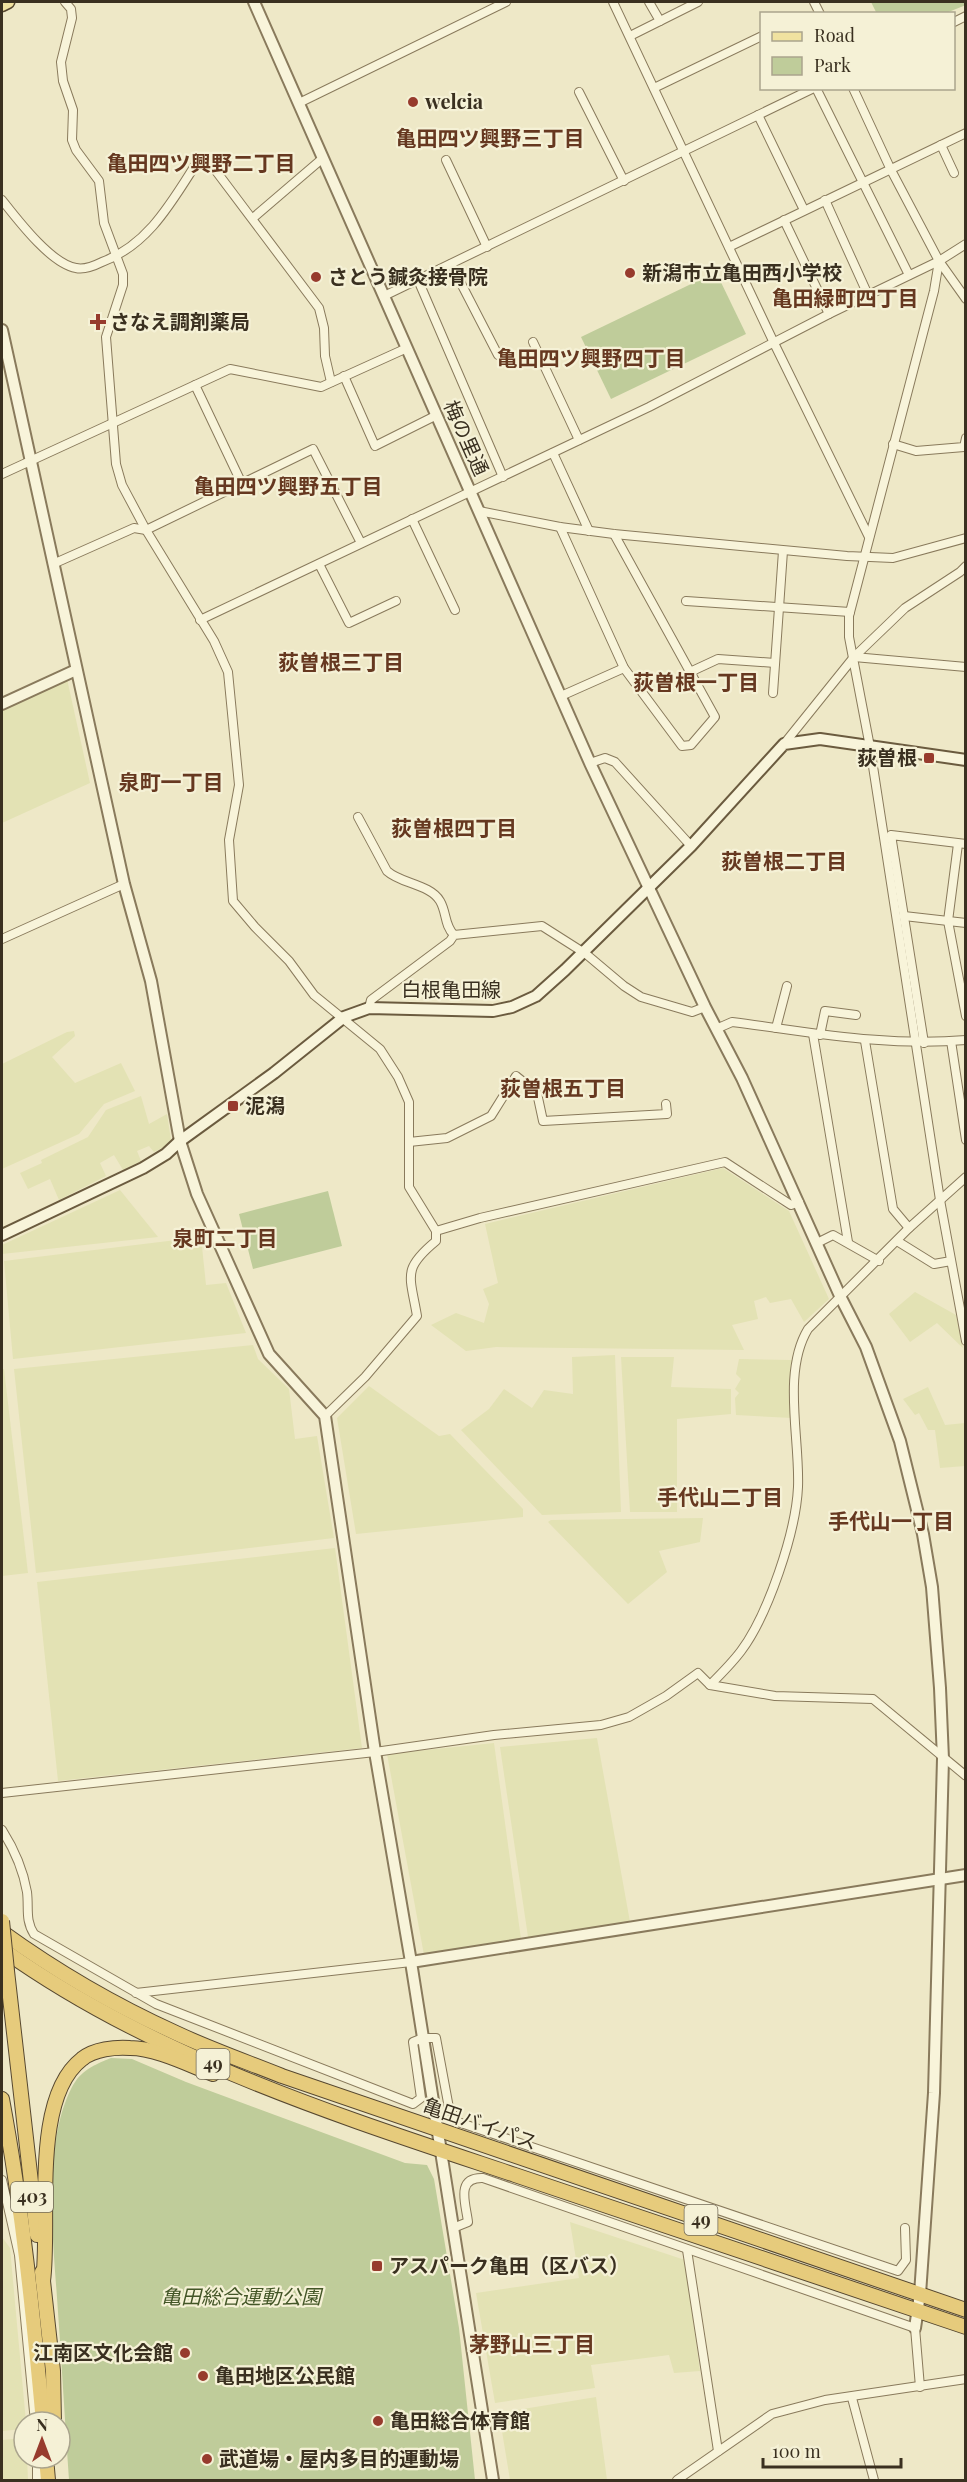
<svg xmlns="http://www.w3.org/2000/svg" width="967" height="2482" viewBox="0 0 967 2482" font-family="'Playfair Display','Noto Sans JP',serif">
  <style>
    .farmland { fill: #e3e2b4 }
    .green { fill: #bfcc9a }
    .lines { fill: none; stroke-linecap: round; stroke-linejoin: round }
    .minor-casing { stroke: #897a5c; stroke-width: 10 }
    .tertiary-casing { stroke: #897a5c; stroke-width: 14 }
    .secondary-casing { stroke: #6b5b3f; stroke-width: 14 }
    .primary-casing { stroke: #574830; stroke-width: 15 }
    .trunk-casing { stroke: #574830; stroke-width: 16 }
    .minor { stroke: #f8f4da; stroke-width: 8 }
    .tertiary { stroke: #f8f4da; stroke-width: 10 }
    .secondary { stroke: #f8f4da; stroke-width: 10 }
    .primary { stroke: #f0e2a0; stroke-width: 12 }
    .trunk { stroke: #e6cb7c; stroke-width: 14 }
    .trunk-bridge-casing { stroke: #574830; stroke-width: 16; stroke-linecap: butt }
    .trunk-bridge { stroke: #e6cb7c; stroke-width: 14 }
    .poi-dot { fill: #973b2d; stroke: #f5f1d6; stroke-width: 2 }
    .labels { text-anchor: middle; stroke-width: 4.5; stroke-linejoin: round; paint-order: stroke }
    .shield { fill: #f5f1d6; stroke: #726a57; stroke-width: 1.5 }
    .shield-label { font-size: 18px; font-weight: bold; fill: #3a3020 }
    .poi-label { font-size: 20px; font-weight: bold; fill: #3a3020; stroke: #f5f1d6; text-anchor: start }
    .street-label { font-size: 20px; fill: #3a3020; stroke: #f5f1d6 }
    .park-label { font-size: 20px; font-style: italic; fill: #435627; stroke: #f5f1d6 }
    .neighbourhood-label { font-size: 21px; font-weight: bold; fill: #663820; stroke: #f5f1d6 }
  </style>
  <rect width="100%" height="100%" fill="#eee8c7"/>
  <!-- farmland -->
  <g class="farmland">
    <polygon points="67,679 90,783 2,823 2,710"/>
    <polygon points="74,1031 75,1036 52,1057 75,1083 121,1063 135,1091 104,1104 79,1134 2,1169 2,1064 67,1032"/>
    <polygon points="141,1096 149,1124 167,1114 171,1140 168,1145 154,1152 149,1146 137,1151 141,1161 123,1170 114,1155 100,1163 106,1176 59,1200 50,1179 28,1189 20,1173 42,1163 41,1160 88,1137 106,1110"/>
    <polygon points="723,1168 789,1211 829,1299 804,1322 791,1299 770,1303 766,1297 754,1301 758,1319 732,1325 744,1350 496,1347 466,1351 431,1325 456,1313 484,1323 489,1304 483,1289 498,1283 485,1224"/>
    <polygon points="120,1190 158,1237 2,1254 2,1245"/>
    <polygon points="201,1237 206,1285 226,1283 246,1333 13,1359 4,1261"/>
    <polygon points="915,1292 956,1315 963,1348 937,1323 910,1342 889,1314"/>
    <polygon points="253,1345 258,1359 289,1389 295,1439 317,1436 334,1538 36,1573 14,1369"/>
    <polygon points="615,1355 621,1512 542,1515 461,1430 489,1409 504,1389 532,1408 544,1390 573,1394 572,1357"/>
    <polygon points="621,1357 674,1357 671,1387 731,1389 731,1414 677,1419 677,1512 630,1512"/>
    <polygon points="739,1359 792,1360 792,1418 736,1415 735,1398 739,1393 735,1389 741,1379 736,1374"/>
    <polygon points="2,1369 4,1369 28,1573 2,1576"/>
    <polygon points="369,1386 439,1436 450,1434 523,1509 523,1517 356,1534 337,1418"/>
    <polygon points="928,1387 945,1425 965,1423 965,1466 940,1468 935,1430 928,1430 919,1413 915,1415 903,1399"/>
    <polygon points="703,1518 700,1542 659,1551 667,1572 628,1604 548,1522 551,1520"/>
    <polygon points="335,1548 362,1748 58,1781 37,1582"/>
    <polygon points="597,1738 630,1922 528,1937 500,1747"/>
    <polygon points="494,1743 521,1939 424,1955 387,1754"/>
    <polygon points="570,2222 685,2260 700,2371 674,2373 669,2355 591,2365 595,2388 495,2403 476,2293 579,2278"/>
    <polygon points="2,2237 10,2248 26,2422 24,2422 24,2429 2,2431"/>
    <polygon points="596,2397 607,2480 510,2480 499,2413"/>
    <polygon points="24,2438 24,2458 27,2458 28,2480 2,2480 2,2440"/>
  </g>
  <!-- green -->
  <g class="green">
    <polygon points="871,2 965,2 966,5 946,13 877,14"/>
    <polygon points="716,272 746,334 611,399 581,337"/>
    <polygon points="328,1191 342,1246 253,1269 239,1214"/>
    <path d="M111 2058 132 2059 186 2082 405 2163 427 2165 434 2179 459 2328 475 2480H69C65 2424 62 2368 58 2312 54 2248 41 2146 72 2087 81 2070 94 2065 111 2058Z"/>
  </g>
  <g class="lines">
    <!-- minor casing -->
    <g class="minor-casing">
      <g id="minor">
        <path d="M65 2 71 9 72 18 61 62 63 81 73 110 72 140 76 150 99 181 104 223 123 274V285L106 337 116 464 122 485 146 530 214 641 228 672 239 785 229 840 233 901 255 927 289 961 314 995 380 1049 398 1077 409 1102V1187L436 1231V1241C402 1269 410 1275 417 1316L365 1377 325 1416"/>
        <polyline points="613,2 774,343 869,537"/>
        <polyline points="649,2 660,21"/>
        <polyline points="814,2 820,14"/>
        <polyline points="954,22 966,16"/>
        <polyline points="630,36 698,2"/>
        <polyline points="654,88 762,36"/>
        <polyline points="816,88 909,275"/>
        <polyline points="853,88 891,170 939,261 966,299"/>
        <polyline points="579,92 624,181"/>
        <polyline points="299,103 506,2"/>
        <polyline points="758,115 804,210"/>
        <polyline points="941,145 954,173"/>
        <polyline points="446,160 487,247"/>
        <path d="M2 200C17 219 51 264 76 268 85 270 94 266 102 262 148 245 171 203 196 164H207L216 171 319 308 324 328 325 356 331 382"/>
        <polyline points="825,200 868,295"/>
        <polyline points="253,218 323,158"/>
        <polyline points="784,220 829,314"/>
        <polyline points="729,247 966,133"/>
        <polyline points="939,261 934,291 849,616 849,637 870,747 940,1200 966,1341"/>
        <polyline points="451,264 498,355"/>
        <polyline points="418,280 503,477"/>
        <polyline points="384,296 814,88"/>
        <polyline points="533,342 579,440"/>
        <polyline points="344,376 375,446 437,415"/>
        <polyline points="195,385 242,484"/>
        <polyline points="893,444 916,451 964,447 966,438"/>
        <polyline points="553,453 589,531"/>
        <polyline points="2,474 230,369 321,387 407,348"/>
        <polyline points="479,511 560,527 614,534 847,556 893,558 966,538"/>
        <polyline points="412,519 455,610"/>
        <polyline points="560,527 624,668 682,746 691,745 715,717 614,534"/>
        <polyline points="53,564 134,528 146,530 313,449 361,543"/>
        <polyline points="319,564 349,623 396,601"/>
        <polyline points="686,601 850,612"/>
        <polyline points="200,620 649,407 829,314 939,261 966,244"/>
        <polyline points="854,657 966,667"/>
        <polyline points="690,672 718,659 775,663"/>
        <polyline points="773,693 783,551"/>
        <polyline points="561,696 624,668"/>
        <polyline points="784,744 854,657 905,608 960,572 966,566"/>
        <polyline points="590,763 605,758 615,762 691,846"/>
        <path d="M358 817 387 871C401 884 430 884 440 901 447 913 444 925 454 935"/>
        <polyline points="958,844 948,921 966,1016"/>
        <polyline points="904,916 966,923"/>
        <polyline points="2,939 124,884"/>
        <polyline points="369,1008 371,1000 450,941 454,935 542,926 586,954 624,986 641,997 692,1012 705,1007"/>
        <polyline points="776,1028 787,986"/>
        <path d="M716 1029 732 1022C811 1032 885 1047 966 1040"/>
        <polyline points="813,1034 848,1242"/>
        <polyline points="820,1035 825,1011 856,1015"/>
        <polyline points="865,1041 893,1209 909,1228"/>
        <polyline points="951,1041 966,1140"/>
        <polyline points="924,1043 891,835 966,844"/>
        <polyline points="409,1142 447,1138 491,1116 516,1076 537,1093 543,1121 667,1114 666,1104"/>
        <polyline points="436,1231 480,1218 725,1162 791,1205 799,1202"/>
        <polyline points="897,1241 934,1264 951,1261"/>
        <polyline points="817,1243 833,1235 879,1261"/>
        <path d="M710 1685C721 1674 732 1663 741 1651 768 1615 796 1532 798 1487 800 1438 782 1372 808 1329L909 1228 966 1177"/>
        <polyline points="2,1793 375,1752 494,1735 601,1725 629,1717 666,1696 698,1673 710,1685 775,1696 873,1699 966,1776"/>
        <path d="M2 1830C14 1849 23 1869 27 1892 29 1908 25 1920 34 1934L156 2004 413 2104 421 2098 413 2042 423 2038H436L449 2108 458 2122 898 2271 906 2260 905 2228"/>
        <polyline points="136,1993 411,1962"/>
        <polyline points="2,2180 19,2255 35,2422"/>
        <path d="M453 2228 468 2222C466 2204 455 2177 483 2178L915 2328 920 2387"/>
        <polyline points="687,2250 718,2451"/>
        <polyline points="852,2398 874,2480"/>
        <polyline points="37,2458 37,2480"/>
        <polyline points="677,2480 772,2414 825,2400 966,2379"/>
      </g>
    </g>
    <!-- tertiary casing -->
    <g class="tertiary-casing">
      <g id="tertiary">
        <polyline points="254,2 590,763 705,1007 742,1078 841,1298 866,1347 900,1441 923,1534 932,1587 940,1688 943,1759 934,2093 920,2294 915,2328"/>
        <polyline points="2,330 124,884 151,981 180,1141 197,1194 269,1354 325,1416 375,1752 411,1962 493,2480"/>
        <polyline points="2,704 76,670"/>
        <polyline points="411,1962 966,1875"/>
      </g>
    </g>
    <!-- secondary casing -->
    <g class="secondary-casing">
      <polyline id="secondary" points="2,1235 143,1168 166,1154 180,1141 274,1073 344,1017 369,1008 493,1011 512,1007 536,996 565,970 691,846 784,744 820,739 966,760"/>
    </g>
    <!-- primary casing -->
    <g class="primary-casing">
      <polyline id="primary" points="2,5 8,2"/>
    </g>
    <!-- trunk casing -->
    <g class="trunk-casing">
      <g id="trunk">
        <path d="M2 1932C56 1971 114 2005 176 2033 210 2049 247 2062 282 2076L966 2310"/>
        <path d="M2 1949C154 2058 339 2116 515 2175 665 2226 815 2277 966 2327"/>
        <polyline points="7,1971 37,2235"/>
        <path d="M2 2099C22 2206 33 2313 43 2422"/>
        <polyline points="42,2272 53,2371 54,2422"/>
        <path d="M43 2281C51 2223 30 2099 82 2059 94 2049 115 2047 130 2048 156 2048 189 2065 213 2074"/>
        <polyline points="46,2458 48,2480"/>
      </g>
    </g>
    <!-- minor -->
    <use href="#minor" class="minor"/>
    <!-- tertiary -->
    <use href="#tertiary" class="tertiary"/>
    <!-- secondary -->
    <use href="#secondary" class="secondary"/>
    <!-- primary -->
    <use href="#primary" class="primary"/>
    <!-- trunk -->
    <use href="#trunk" class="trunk"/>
    <!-- trunk-bridge casing -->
    <g class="trunk-bridge-casing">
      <polyline id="trunk-bridge" points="2,1921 7,1971"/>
    </g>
    <!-- trunk-bridge -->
    <use href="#trunk-bridge" class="trunk-bridge"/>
  </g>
  <!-- markers -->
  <g class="poi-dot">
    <circle cx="413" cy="102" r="6"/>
    <circle cx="630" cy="273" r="6"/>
    <circle cx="316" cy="277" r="6"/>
    <path d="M95 313h6v6h6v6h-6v6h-6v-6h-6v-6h6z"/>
    <rect x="923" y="752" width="12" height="12" rx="3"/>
    <rect x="227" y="1100" width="12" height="12" rx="3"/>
    <rect x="371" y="2260" width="12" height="12" rx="3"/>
    <circle cx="185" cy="2353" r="6"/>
    <circle cx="203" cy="2376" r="6"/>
    <circle cx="378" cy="2421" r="6"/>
    <circle cx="207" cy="2459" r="6"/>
  </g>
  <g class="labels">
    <!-- shield labels -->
    <g class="shield">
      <rect x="196.5" y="2049" width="33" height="30" rx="4.5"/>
      <rect x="11" y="2182" width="42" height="30" rx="4.5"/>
      <rect x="684.5" y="2205" width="33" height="30" rx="4.5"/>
    </g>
    <g class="shield-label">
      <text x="213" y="2070">49</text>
      <text x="32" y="2203">403</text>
      <text x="701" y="2226">49</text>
    </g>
    <!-- poi labels -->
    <g class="poi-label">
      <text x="425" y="109">welcia</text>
      <text x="642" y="280">新潟市立亀田西小学校</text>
      <text x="328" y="284">さとう鍼灸接骨院</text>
      <text x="110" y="329">さなえ調剤薬局</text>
      <text x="917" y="765" text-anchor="end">荻曽根</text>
      <text x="245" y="1113">泥潟</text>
      <text x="389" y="2273">アスパーク亀田（区バス）</text>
      <text x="173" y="2360" text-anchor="end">江南区文化会館</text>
      <text x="215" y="2383">亀田地区公民館</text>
      <text x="390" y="2428">亀田総合体育館</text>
      <text x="219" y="2466">武道場・屋内多目的運動場</text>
    </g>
    <!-- street labels -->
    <g class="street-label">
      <text transform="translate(466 438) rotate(66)" y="7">梅の里通</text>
      <text x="451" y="997">白根亀田線</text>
      <text transform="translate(480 2124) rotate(19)" y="7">亀田バイパス</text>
    </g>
    <!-- park labels -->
    <g class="park-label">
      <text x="241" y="2304">亀田総合運動公園</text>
    </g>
    <!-- neighbourhood labels -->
    <g class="neighbourhood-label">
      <text x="490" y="146">亀田四ツ興野三丁目</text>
      <text x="201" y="171">亀田四ツ興野二丁目</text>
      <text x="845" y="306">亀田緑町四丁目</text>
      <text x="591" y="366">亀田四ツ興野四丁目</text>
      <text x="288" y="494">亀田四ツ興野五丁目</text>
      <text x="341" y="670">荻曽根三丁目</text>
      <text x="696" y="690">荻曽根一丁目</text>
      <text x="171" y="790">泉町一丁目</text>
      <text x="454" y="836">荻曽根四丁目</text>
      <text x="784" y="869">荻曽根二丁目</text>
      <text x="563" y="1096">荻曽根五丁目</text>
      <text x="225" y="1246">泉町二丁目</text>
      <text x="720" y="1505">手代山二丁目</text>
      <text x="891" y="1529">手代山一丁目</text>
      <text x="532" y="2352">茅野山三丁目</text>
    </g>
  </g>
  <!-- border -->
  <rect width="967" height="2482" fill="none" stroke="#3a3020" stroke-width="6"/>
  <!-- legend -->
  <rect x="760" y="12" width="195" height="78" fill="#f5f1d6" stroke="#aaa48d" stroke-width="1.5"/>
  <rect x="772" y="32" width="30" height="9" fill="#f0e2a0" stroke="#aaa48d" stroke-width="1.5"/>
  <text x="814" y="42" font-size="18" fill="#3a3020">Road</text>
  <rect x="772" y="57" width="30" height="18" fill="#bfcc9a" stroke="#aaa48d" stroke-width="1.5"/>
  <text x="814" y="72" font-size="18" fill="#3a3020">Park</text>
  <!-- north arrow -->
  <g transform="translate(42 2440)"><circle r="28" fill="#f5f1d6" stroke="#aaa48d" stroke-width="1.5"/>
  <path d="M0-4.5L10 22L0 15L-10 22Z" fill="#973b2d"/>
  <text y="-9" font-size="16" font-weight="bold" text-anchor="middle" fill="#3a3020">N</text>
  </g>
  <!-- scale -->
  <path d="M763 2458v9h138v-9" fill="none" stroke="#3a3020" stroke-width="3"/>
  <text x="772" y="2458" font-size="18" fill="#3a3020" stroke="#f5f1d6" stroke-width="4.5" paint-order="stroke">100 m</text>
</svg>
